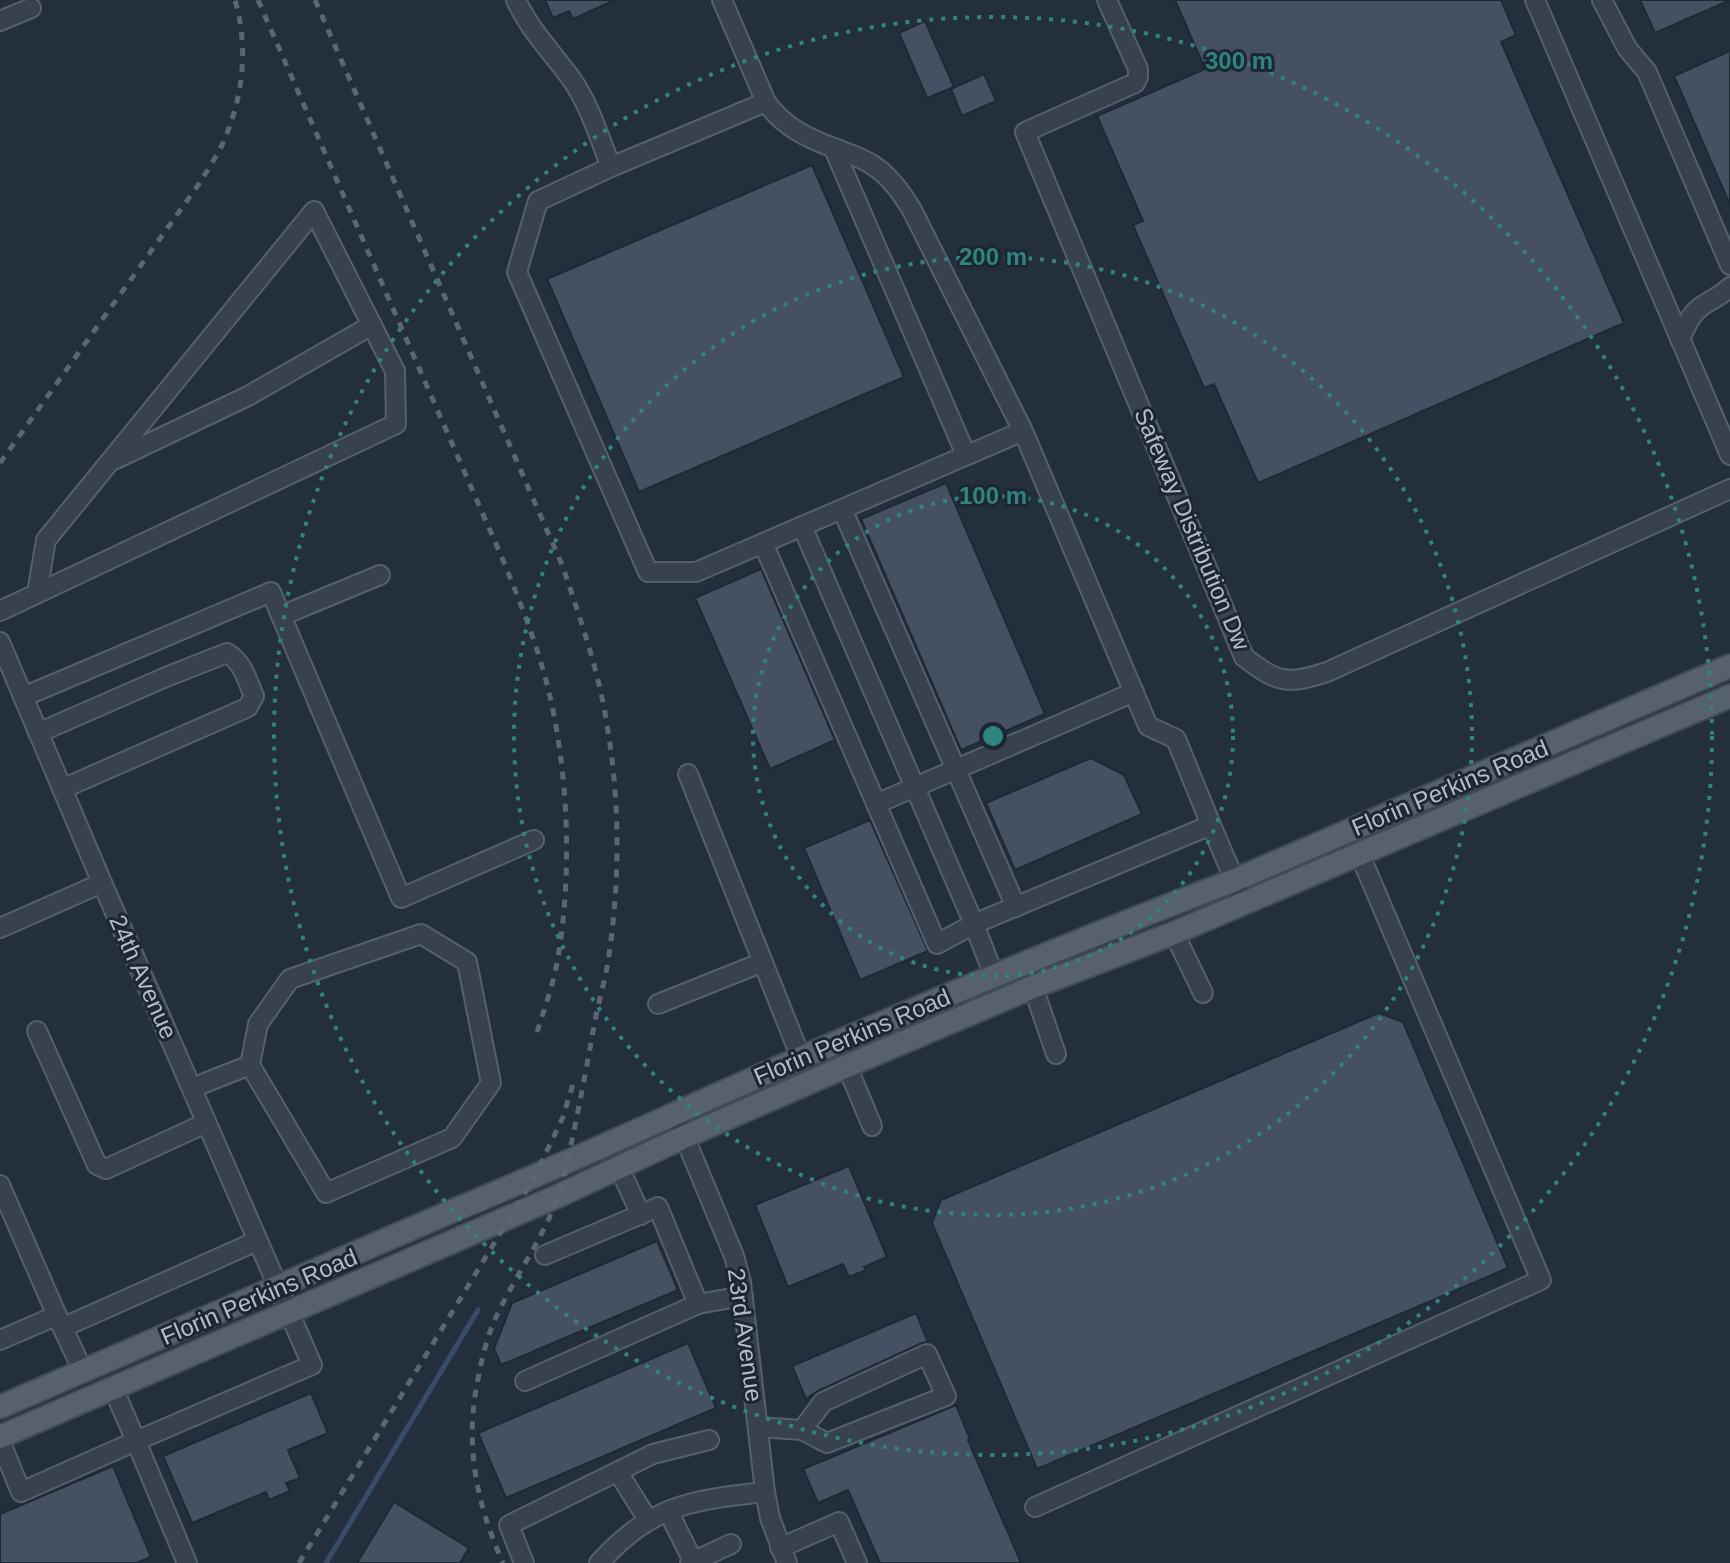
<svg xmlns="http://www.w3.org/2000/svg" width="1730" height="1563" viewBox="0 0 1730 1563" font-family="Helvetica,sans-serif">
  <style>
    .lines { fill: none; stroke-linecap: round; stroke-linejoin: round }
    .stream { stroke: #394c67; stroke-width: 5 }
    .building { fill: #455162; stroke: #1f2835; stroke-width: 2 }
    .minor-casing { stroke: #565f6c; stroke-width: 22 }
    .major-casing { stroke: #414a57; stroke-width: 26 }
    .minor { stroke: #38414e; stroke-width: 18 }
    .major { stroke: #56606e; stroke-width: 22 }
    .rail { stroke: #5a6575; stroke-width: 5; stroke-dasharray: 8 8; stroke-linecap: butt }
    .ring { fill: none; stroke: #308480; stroke-width: 4; stroke-dasharray: 4 8 }
    .labels { text-anchor: middle; stroke-width: 6; stroke-linejoin: round; paint-order: stroke }
    .street-label { font-size: 24px; fill: #b4bcc9; stroke: #1d2633 }
    .centre { fill: #308480; stroke: #1d2633; stroke-width: 4 }
    .ring-label { font-size: 24px; text-anchor: middle; font-weight: bold; fill: #308480; stroke: #1d2633; stroke-width: 6; stroke-linejoin: round; paint-order: stroke }
  </style>
  <rect width="100%" height="100%" fill="#242f3e"/>
  <g class="lines">
    <!-- stream -->
    <polyline class="stream" points="326,1563 478,1310"/>
  </g>
  <!-- building -->
  <g class="building">
    <polygon points="545,0 615,0 573,19 569,11 553,18"/>
    <polygon points="1175,0 1501,0 1516,35 1501,42 1624,323 1258,483 1214,384 1204,388 1133,225 1143,221 1097,116 1205,69"/>
    <polygon points="1640,0 1730,0 1655,33"/>
    <polygon points="925,21 954,87 927,98 899,33"/>
    <polygon points="1730,51 1730,205 1674,76"/>
    <polygon points="984,74 996,101 962,116 951,89"/>
    <polygon points="812,165 904,377 639,492 547,279"/>
    <polygon points="946,483 1045,714 961,750 861,519"/>
    <polygon points="761,569 835,740 770,769 695,598"/>
    <polygon points="1091,758 1124,775 1142,814 1015,870 986,803"/>
    <polygon points="870,820 928,951 860,980 804,848"/>
    <polygon points="1379,1013 1403,1022 1508,1268 1037,1469 932,1223 941,1200"/>
    <polygon points="849,1166 887,1257 864,1267 866,1270 849,1277 843,1264 788,1287 755,1205"/>
    <polygon points="657,1241 678,1290 501,1365 494,1349 512,1303"/>
    <polygon points="916,1313 928,1342 922,1343 818,1391 806,1399 792,1366"/>
    <polygon points="688,1343 716,1408 506,1498 478,1433"/>
    <polygon points="311,1393 328,1433 288,1450 300,1478 286,1483 290,1491 269,1500 266,1492 192,1523 163,1456"/>
    <polygon points="956,1405 970,1439 968,1440 1021,1563 880,1563 848,1490 818,1503 803,1469"/>
    <polygon points="113,1466 151,1557 136,1563 0,1563 0,1514"/>
    <polygon points="394,1502 469,1548 460,1563 357,1563"/>
  </g>
  <g class="lines">
    <!-- minor casing -->
    <g class="minor-casing">
      <g id="minor">
        <path d="M516 0C529 29 551 51 570 77 589 103 599 137 611 167"/>
        <polyline points="722,0 766,102"/>
        <path d="M1107 0 1138 69V77L1135 83 1025 132 1244 657C1278 683 1287 685 1327 672L1730 489"/>
        <polyline points="1535,0 1730,455"/>
        <polyline points="1602,0 1627,48 1647,72 1730,265"/>
        <polyline points="0,21 31,8"/>
        <polyline points="834,149 966,455"/>
        <path d="M1680 339C1686 327 1690 314 1702 306 1712 299 1721 296 1730 287"/>
        <polyline points="116,459 248,396 372,325"/>
        <polyline points="842,509 1016,907"/>
        <polyline points="763,543 937,944 974,924 802,526"/>
        <polyline points="0,611 396,424 395,371 314,211 46,540 37,593"/>
        <polyline points="281,616 380,575"/>
        <polyline points="0,642 100,878 312,1365 136,1441 113,1388"/>
        <polyline points="23,697 271,592 401,898 534,840"/>
        <path d="M38 733 166 677 227 653C243 662 247 680 254 696L248 707 244 709 62 789"/>
        <polyline points="688,774 801,1058"/>
        <polyline points="876,804 1134,692"/>
        <polyline points="1211,825 1244,902"/>
        <polyline points="0,928 102,883"/>
        <polyline points="1174,933 1203,993"/>
        <path d="M994 976 974 924 1211 825 1176 739 1148 726 1023 431 912 210C901 192 889 175 871 164 860 157 849 154 837 149 809 139 783 127 766 102L611 167 538 201 517 272 648 572H696L1023 431"/>
        <polyline points="1033,987 1056,1054"/>
        <polyline points="658,1004 763,962"/>
        <polyline points="37,1031 97,1165 106,1169 206,1123"/>
        <polyline points="847,1066 872,1126"/>
        <polyline points="192,1088 250,1065 258,1024 290,979 421,934 467,962 491,1083 452,1138 326,1193 250,1065"/>
        <polyline points="675,1114 734,1256 741,1282 765,1492 770,1518 787,1563"/>
        <polyline points="619,1167 641,1215"/>
        <polyline points="0,1185 58,1318"/>
        <polyline points="545,1255 658,1207 698,1304"/>
        <polyline points="64,1327 257,1241"/>
        <polyline points="0,1340 51,1318 58,1318 83,1371"/>
        <polyline points="525,1381 698,1304 743,1296"/>
        <polyline points="758,1427 802,1430 827,1443 946,1396 927,1354 823,1402 802,1430"/>
        <polyline points="0,1441 21,1492 136,1441 187,1563"/>
        <polyline points="618,1472 648,1520"/>
        <polyline points="1035,1507 1541,1280 1360,855"/>
        <polyline points="668,1511 693,1561"/>
        <polyline points="780,1548 839,1522 857,1563"/>
        <polyline points="524,1563 509,1525 653,1454 709,1440"/>
        <path d="M599 1563C652 1505 690 1500 765 1492"/>
        <polyline points="690,1563 731,1544"/>
      </g>
    </g>
    <!-- major casing -->
    <g class="major-casing">
      <g id="major">
        <path d="M0 1407 457 1209C579 1159 698 1102 819 1050 956 991 1095 933 1235 880L1730 666"/>
        <polyline points="0,1437 558,1196 684,1137 847,1066 1033,987 1174,933 1730,696"/>
      </g>
    </g>
    <!-- minor -->
    <use href="#minor" class="minor"/>
    <!-- major -->
    <use href="#major" class="major"/>
    <!-- rail -->
    <g class="rail">
      <path d="M258 0 503 560C520 602 537 644 548 688 569 774 573 880 556 968 551 992 542 1015 535 1039"/>
      <path d="M315 0 563 567C580 619 599 671 607 725 620 801 620 879 609 955 606 979 598 1002 594 1026 586 1071 577 1118 567 1163 564 1176 561 1191 555 1204 541 1241 516 1275 499 1311 489 1330 483 1353 479 1374 464 1442 475 1500 503 1563"/>
      <path d="M0 463 201 181C208 169 217 156 223 143 243 98 249 48 235 0"/>
      <polyline points="299,1563 534,1178 563,1117 573,1084"/>
    </g>
  </g>
  <!-- distance rings -->
  <g class="ring">
    <circle cx="993" cy="736" r="240"/>
    <circle cx="993" cy="736" r="479"/>
    <circle cx="993" cy="736" r="719"/>
  </g>
  <g class="labels">
    <!-- street labels -->
    <g class="street-label">
      <text transform="translate(1192 529) rotate(67)" y="8">Safeway Distribution Dw</text>
      <text transform="translate(1450 788) rotate(-23)" y="8">Florin Perkins Road</text>
      <text transform="translate(143 977) rotate(66)" y="8">24th Avenue</text>
      <text transform="translate(852 1037) rotate(-23)" y="8">Florin Perkins Road</text>
      <text transform="translate(259 1297) rotate(-23)" y="8">Florin Perkins Road</text>
      <text transform="translate(745 1335) rotate(82)" y="8">23rd Avenue</text>
    </g>
  </g>
  <circle cx="993" cy="736" r="12" class="centre"/>
  <g class="ring-label">
    <text x="1239" y="69">300 m</text>
    <text x="993" y="265">200 m</text>
    <text x="993" y="504">100 m</text>
  </g>
</svg>
